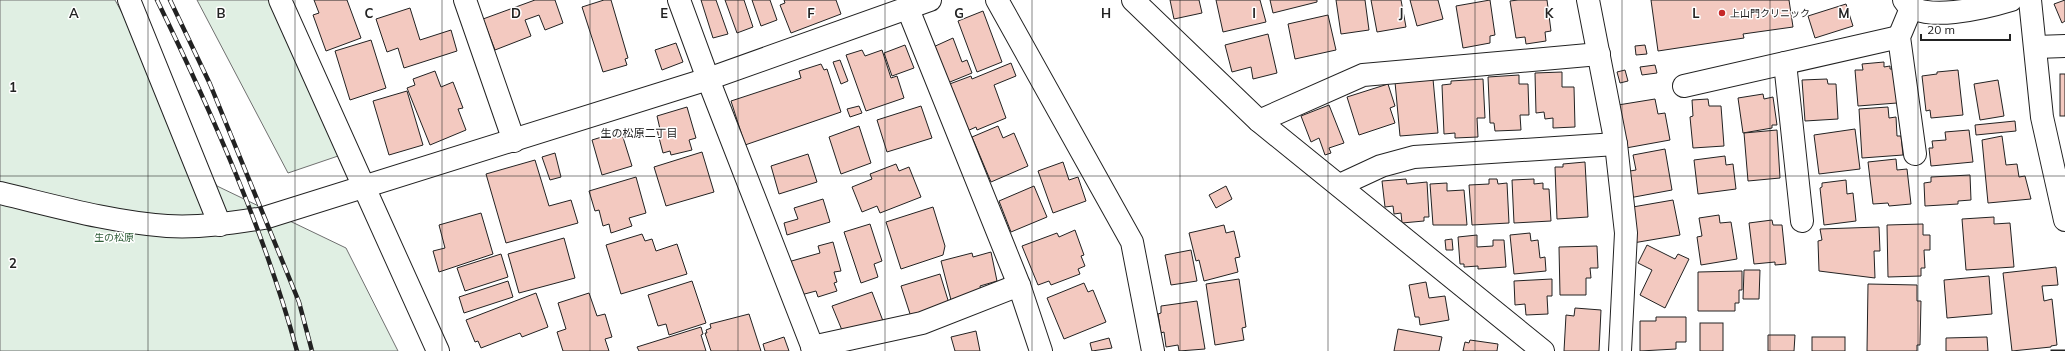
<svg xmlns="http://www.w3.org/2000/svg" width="2065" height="351" viewBox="0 0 2065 351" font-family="Mulish,'Noto Sans JP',sans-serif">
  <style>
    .green { fill: #e0efe3; stroke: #6f6f6f }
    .building { fill: #f3c9c0; stroke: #222 }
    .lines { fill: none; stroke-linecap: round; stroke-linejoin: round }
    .minor-casing { stroke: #222; stroke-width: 24 }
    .tertiary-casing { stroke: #222; stroke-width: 24 }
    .minor { stroke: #fff; stroke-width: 22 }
    .tertiary { stroke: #fff; stroke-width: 22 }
    .rail-casing { stroke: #222; stroke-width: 4.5 }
    .rail { stroke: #fff; stroke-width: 3; stroke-dasharray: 9; stroke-linecap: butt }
    .grid { fill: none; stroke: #222; stroke-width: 1; stroke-opacity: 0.55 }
    .poi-dot { fill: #c62828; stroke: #fff; stroke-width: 1.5 }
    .labels { text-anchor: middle; stroke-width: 3; stroke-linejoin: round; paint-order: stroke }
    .poi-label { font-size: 10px; fill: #222; stroke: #fff; text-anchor: start }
    .park-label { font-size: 10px; fill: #2f5e38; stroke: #fff }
    .neighbourhood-label { font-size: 11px; fill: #222; stroke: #fff }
    .grid-label { font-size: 13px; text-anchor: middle; font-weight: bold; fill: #222; stroke: #fff; stroke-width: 3; stroke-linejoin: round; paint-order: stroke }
  </style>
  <rect width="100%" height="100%" fill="#fff"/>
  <!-- green -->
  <g class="green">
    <polygon points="0,0 115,0 217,186 346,248 398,351 0,351"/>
    <polygon points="197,0 269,0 341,155 288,173"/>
  </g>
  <!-- building -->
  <g class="building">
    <polygon points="314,0 347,0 361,38 326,51 313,15 319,13"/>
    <polygon points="535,0 555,0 563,23 545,30 539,15 525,20 531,36 495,50 483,19"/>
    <polygon points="604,0 611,0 628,58 625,59 627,65 603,72 582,7"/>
    <polygon points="701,0 716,0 728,34 713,38"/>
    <polygon points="725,0 744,0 753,27 737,33"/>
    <polygon points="752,0 770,0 777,20 761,26"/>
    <polygon points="784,0 836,0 841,14 791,33 780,5 785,3"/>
    <polygon points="1170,0 1199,0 1202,13 1174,19"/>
    <polygon points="1216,0 1260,0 1266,22 1223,32"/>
    <polygon points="1270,0 1317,0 1317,2 1273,13"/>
    <polygon points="1336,0 1365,0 1369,30 1341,34"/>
    <polygon points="1371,0 1401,0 1406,27 1377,32"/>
    <polygon points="1410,0 1438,0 1443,19 1417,26"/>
    <polygon points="1490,0 1495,35 1490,36 1490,43 1463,48 1456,6"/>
    <polygon points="1518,0 1547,0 1551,31 1545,32 1546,41 1526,44 1525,37 1516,38 1510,1"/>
    <polygon points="1651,0 1789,0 1793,27 1743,34 1744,38 1658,51"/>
    <polygon points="2065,0 2065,21 2062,23 2054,4"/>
    <polygon points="1846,4 1853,26 1815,38 1808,16"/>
    <polygon points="410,8 420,40 451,30 457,51 404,68 398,48 387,52 376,19"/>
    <polygon points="983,11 1002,62 977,72 958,21"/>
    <polygon points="1328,15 1336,50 1295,59 1288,24"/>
    <polygon points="1268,34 1277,73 1253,79 1251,67 1232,72 1225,45"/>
    <polygon points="953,38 962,62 967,60 972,73 945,84 931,48"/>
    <polygon points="371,40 386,88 350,100 335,51"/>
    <polygon points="676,43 683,62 662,70 655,50"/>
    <polygon points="905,45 914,68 892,76 884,53"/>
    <polygon points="1645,45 1647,54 1636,55 1635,46"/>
    <polygon points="862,50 865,56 882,50 891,78 897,76 904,98 866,111 846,55"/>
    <polygon points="840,60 848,81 841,84 833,62"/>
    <polygon points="1884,62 1884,67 1890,66 1890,69 1894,69 1897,103 1858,106 1855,70 1863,70 1862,64"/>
    <polygon points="1011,63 1016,76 994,85 1006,118 977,130 976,127 965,132 947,85 971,76 972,79"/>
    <polygon points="821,64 824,70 827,69 841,112 745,145 731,101 801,78 799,71"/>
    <polygon points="1655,65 1657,73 1642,75 1640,67"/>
    <polygon points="1625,70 1628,81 1620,83 1617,72"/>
    <polygon points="1958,70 1963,115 1931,118 1930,110 1926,111 1922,76 1937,74 1937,72"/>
    <polygon points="435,71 441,87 453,82 463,108 458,109 466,130 430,145 407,88 415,85 413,79"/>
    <polygon points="1562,72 1562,87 1574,87 1575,127 1553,128 1553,118 1545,119 1544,112 1536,113 1535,73"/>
    <rect x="2060" y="74" width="5" height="42"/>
    <polygon points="1519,75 1519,84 1528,84 1529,115 1520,115 1521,130 1495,131 1494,123 1490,123 1488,77"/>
    <polygon points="1433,79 1438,133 1400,136 1395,82"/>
    <polygon points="1483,79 1485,118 1477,118 1478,137 1455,138 1455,133 1444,134 1442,85 1451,84 1451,81"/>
    <polygon points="1827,79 1828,84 1836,84 1838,119 1805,121 1802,80"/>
    <polygon points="1998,80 2004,116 1980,120 1974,84"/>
    <polygon points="1388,84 1395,106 1390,108 1395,123 1359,135 1347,97"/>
    <polygon points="407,91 423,145 389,155 373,101"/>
    <polygon points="1763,94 1764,99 1773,97 1777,125 1772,125 1772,128 1743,133 1738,98"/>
    <polygon points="1655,99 1658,114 1665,113 1670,140 1626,148 1618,105"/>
    <polygon points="1708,99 1709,106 1721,106 1724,146 1693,148 1690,117 1693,116 1692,100"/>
    <polygon points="1329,105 1344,143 1329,148 1331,153 1325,155 1319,138 1311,142 1301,116"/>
    <polygon points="859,106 862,113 850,117 847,109"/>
    <polygon points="921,106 932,138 887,152 877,120"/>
    <polygon points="687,107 696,138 689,140 692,150 671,155 670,151 663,153 657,130 660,129 657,116"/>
    <polygon points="1888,107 1889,118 1896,117 1897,136 1901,136 1903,155 1862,158 1859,109"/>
    <polygon points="2015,121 2016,131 1976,135 1975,125"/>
    <polygon points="859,126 871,163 841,174 829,137"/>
    <polygon points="998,126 1003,138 1014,133 1028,166 991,182 972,137"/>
    <polygon points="1855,129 1860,169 1819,174 1814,135"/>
    <polygon points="1777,130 1780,178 1748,181 1744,133"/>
    <polygon points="1969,130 1973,162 1931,166 1929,148 1933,148 1932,141 1946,140 1945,132"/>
    <polygon points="621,131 632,166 602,175 592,140"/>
    <polygon points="2002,136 2006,165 2017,164 2019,177 2025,176 2031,199 1988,203 1982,140"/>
    <polygon points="1665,149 1672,190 1629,198 1624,172 1636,170 1633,155"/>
    <polygon points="702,152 714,192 666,206 654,167"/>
    <polygon points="555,153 561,177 550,180 542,157"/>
    <polygon points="808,154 817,182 779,194 771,166"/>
    <polygon points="1725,156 1726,165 1733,164 1736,189 1698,194 1694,160"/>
    <polygon points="1896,159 1897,170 1907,169 1911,204 1889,206 1888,203 1873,204 1868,162"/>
    <polygon points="535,160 549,206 571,200 578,223 506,243 486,174"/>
    <polygon points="1063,162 1069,180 1078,177 1086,201 1053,213 1038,171"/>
    <polygon points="1585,162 1588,217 1557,219 1555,167 1563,167 1563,164"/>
    <polygon points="896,164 899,171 909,167 921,197 880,213 877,206 862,212 852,187 872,179 870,174"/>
    <polygon points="1970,175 1971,200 1958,201 1958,204 1925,206 1924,183 1931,182 1931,177"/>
    <polygon points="636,177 646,213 629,218 632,226 611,233 609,224 603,226 599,210 595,211 589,191"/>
    <polygon points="1406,179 1407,184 1427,182 1429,217 1424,217 1424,221 1402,223 1401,213 1394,214 1393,206 1385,207 1382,181"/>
    <polygon points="1489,179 1497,179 1498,184 1507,183 1509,223 1472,225 1469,185 1489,184"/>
    <polygon points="1534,179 1534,184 1543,183 1543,189 1549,189 1551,221 1514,223 1512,180"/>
    <polygon points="1846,180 1847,194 1853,193 1856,221 1824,225 1820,188 1822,187 1822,183"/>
    <polygon points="1447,183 1447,191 1464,190 1467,225 1433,225 1430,184"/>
    <polygon points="1034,186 1047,217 1011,232 999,201"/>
    <polygon points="1226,186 1232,199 1216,208 1209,195"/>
    <polygon points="823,199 830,222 787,235 784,223 798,219 794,208"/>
    <polygon points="1673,200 1680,235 1633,243 1627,208"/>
    <polygon points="933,207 945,246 943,255 901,269 886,222"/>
    <polygon points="481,213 493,254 439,272 433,251 445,248 439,225"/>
    <polygon points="1719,215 1720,223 1731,222 1737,259 1701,265 1697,237 1702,236 1699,218"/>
    <polygon points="1994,217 1994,224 2010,223 2014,267 1966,270 1962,219"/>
    <polygon points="1772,220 1773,225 1782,225 1786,264 1775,265 1775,262 1754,264 1749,223"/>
    <polygon points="870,224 882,261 874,264 878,277 861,283 844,232"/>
    <polygon points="1923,224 1923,235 1930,235 1930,250 1924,250 1925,268 1921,268 1921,276 1888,277 1887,225"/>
    <polygon points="1224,225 1226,233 1234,231 1240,257 1235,258 1238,272 1204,281 1199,260 1196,261 1189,233"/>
    <polygon points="1879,227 1880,251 1874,251 1875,278 1819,271 1818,241 1822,240 1820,229"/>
    <polygon points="1075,230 1084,255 1081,256 1085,266 1078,269 1080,274 1051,285 1049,281 1038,285 1022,246 1057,233 1059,237"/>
    <polygon points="1530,233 1531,241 1538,240 1540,258 1545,257 1546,271 1514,274 1510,235"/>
    <polygon points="642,234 645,241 652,239 656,251 677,244 687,274 621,294 606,245"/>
    <polygon points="1477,235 1477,247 1493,246 1493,240 1504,240 1506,267 1478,269 1478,266 1464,267 1464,264 1460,264 1458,237"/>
    <polygon points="564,238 575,278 519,293 508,254"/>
    <polygon points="1452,239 1453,250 1446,250 1445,240"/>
    <polygon points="833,242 841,271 834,272 837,282 834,283 837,291 818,297 816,291 797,296 788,262 820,253 818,246"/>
    <polygon points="1647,245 1675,259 1678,254 1689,259 1665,308 1640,295 1652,270 1638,263"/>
    <polygon points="1597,246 1598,268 1590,268 1591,278 1586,278 1586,295 1560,295 1559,247"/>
    <polygon points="1191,250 1197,281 1171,285 1165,255"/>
    <polygon points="991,252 997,281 980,286 981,292 951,300 941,261 972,253 973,257"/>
    <polygon points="501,254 508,277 465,291 457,268"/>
    <polygon points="2056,267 2058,285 2042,286 2044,301 2052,299 2057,345 2051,346 2051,347 2012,351 2003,273"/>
    <polygon points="1744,270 1760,270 1759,299 1743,299"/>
    <polygon points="1742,271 1742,290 1739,290 1739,303 1735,303 1735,311 1698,311 1698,272"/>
    <polygon points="940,274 951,310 912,320 901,286"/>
    <polygon points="1989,276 1992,314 1947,318 1944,280"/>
    <polygon points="1239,279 1246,327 1242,328 1244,340 1215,345 1206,284"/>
    <polygon points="1552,279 1552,296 1547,296 1548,314 1526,315 1525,304 1515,305 1514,281"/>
    <polygon points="508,281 513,297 464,313 459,297"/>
    <polygon points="692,281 706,323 669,335 666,324 658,326 648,295"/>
    <polygon points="1426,282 1429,298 1445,296 1449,320 1420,325 1419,317 1415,317 1409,285"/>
    <polygon points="1084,283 1088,292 1093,290 1106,322 1064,339 1047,298"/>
    <polygon points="1868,284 1917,285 1917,301 1921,301 1920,345 1917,345 1917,351 1867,351"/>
    <polygon points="872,292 883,321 844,335 832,306"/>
    <polygon points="536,293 548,327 522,337 520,333 481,348 478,341 475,342 466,320"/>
    <polygon points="589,293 597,316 605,314 612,337 605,339 609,351 563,351 557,332 566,329 558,303"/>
    <polygon points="1197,301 1205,349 1179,351 1178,345 1166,347 1164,332 1161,333 1158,314 1161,313 1161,306"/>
    <polygon points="1575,308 1601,310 1599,351 1564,351 1566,315 1574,316"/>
    <polygon points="749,314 761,351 711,351 705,333 707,333 706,330 711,328 710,324"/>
    <polygon points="1656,317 1686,317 1686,342 1676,342 1676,349 1640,351 1640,321 1656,321"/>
    <rect x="1700" y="323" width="23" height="28"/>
    <polygon points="701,327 703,334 701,335 706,351 639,351 637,347"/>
    <polygon points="1398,329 1442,337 1439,351 1394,351"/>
    <polygon points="976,331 980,351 955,351 951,337"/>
    <polygon points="1768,335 1795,335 1794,351 1768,351"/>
    <polygon points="784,337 789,351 765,351 763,344"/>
    <rect x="1812" y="337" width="33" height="14"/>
    <polygon points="1987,337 1988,351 1946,351 1946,338"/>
    <polygon points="1109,338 1112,348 1092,351 1090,343"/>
    <polygon points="1470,340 1498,344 1497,351 1463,351 1465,342 1469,343"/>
    <rect x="2051" y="350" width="14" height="1"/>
  </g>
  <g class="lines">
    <!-- minor casing -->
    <g class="minor-casing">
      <g id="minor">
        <polyline points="129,0 220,225"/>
        <polyline points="280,0 364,187"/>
        <polyline points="465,0 514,141"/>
        <polyline points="679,0 708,79 814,351"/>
        <polyline points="997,0 1132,242 1153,351"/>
        <polyline points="1133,0 1259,121 1543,351"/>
        <polyline points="1588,0 1616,144 1626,233 1620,351"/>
        <path d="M1904 0C1919 25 1988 7 2011 0"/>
        <polyline points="2030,0 2042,117 2065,220"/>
        <polyline points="1912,6 1899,37 1915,154"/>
        <polyline points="908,9 1019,285 1041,351"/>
        <polyline points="2036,47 2065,46"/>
        <polyline points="1785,63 1802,221"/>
        <polyline points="1684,86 1899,37"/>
        <polyline points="1259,121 1363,75 1599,54"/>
        <polyline points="1340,185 1381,166 1414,157 1616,144"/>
        <polyline points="812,347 922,323 1019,285"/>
      </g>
    </g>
    <!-- tertiary casing -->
    <g class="tertiary-casing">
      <g id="tertiary">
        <polyline points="364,187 438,351"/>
        <path d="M0 193C55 206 110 222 167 226 200 228 232 223 264 218L708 79 930 0"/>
      </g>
    </g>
    <!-- minor -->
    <use href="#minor" class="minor"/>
    <!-- tertiary -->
    <use href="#tertiary" class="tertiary"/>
    <!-- rail casing -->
    <g class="rail-casing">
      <g id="rail">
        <path d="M157 0C212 113 264 230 297 351"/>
        <polyline points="170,0 210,84 299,302 312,351"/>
      </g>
    </g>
    <!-- rail -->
    <use href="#rail" class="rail"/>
  </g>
  <!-- grid -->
  <path class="grid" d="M148 0V351M295 0V351M442 0V351M590 0V351M738 0V351M885 0V351M1032 0V351M1180 0V351M1328 0V351M1475 0V351M1622 0V351M1770 0V351M1918 0V351M0 176H2065"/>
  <!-- markers -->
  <circle class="poi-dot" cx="1722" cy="13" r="4"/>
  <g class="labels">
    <!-- poi labels -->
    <g class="poi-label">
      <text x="1730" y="17">上山門クリニック</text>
    </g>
    <!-- park labels -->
    <g class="park-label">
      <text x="114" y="241">生の松原</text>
    </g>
    <!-- neighbourhood labels -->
    <g class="neighbourhood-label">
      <text x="639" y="137">生の松原二丁目</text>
    </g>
  </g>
  <g class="grid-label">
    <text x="74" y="18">A</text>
    <text x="221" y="18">B</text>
    <text x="369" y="18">C</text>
    <text x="516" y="18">D</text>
    <text x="664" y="18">E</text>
    <text x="811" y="18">F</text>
    <text x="959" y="18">G</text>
    <text x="1106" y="18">H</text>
    <text x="1254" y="18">I</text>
    <text x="1401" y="18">J</text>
    <text x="1549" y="18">K</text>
    <text x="1696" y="18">L</text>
    <text x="1844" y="18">M</text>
    <text x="13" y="92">1</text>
    <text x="13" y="268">2</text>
  </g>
  <!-- scale -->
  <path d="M1921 34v6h89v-6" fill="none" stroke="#222222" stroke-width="2"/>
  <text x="1927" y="34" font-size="12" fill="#222222" stroke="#ffffff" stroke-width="3" paint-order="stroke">20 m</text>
</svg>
